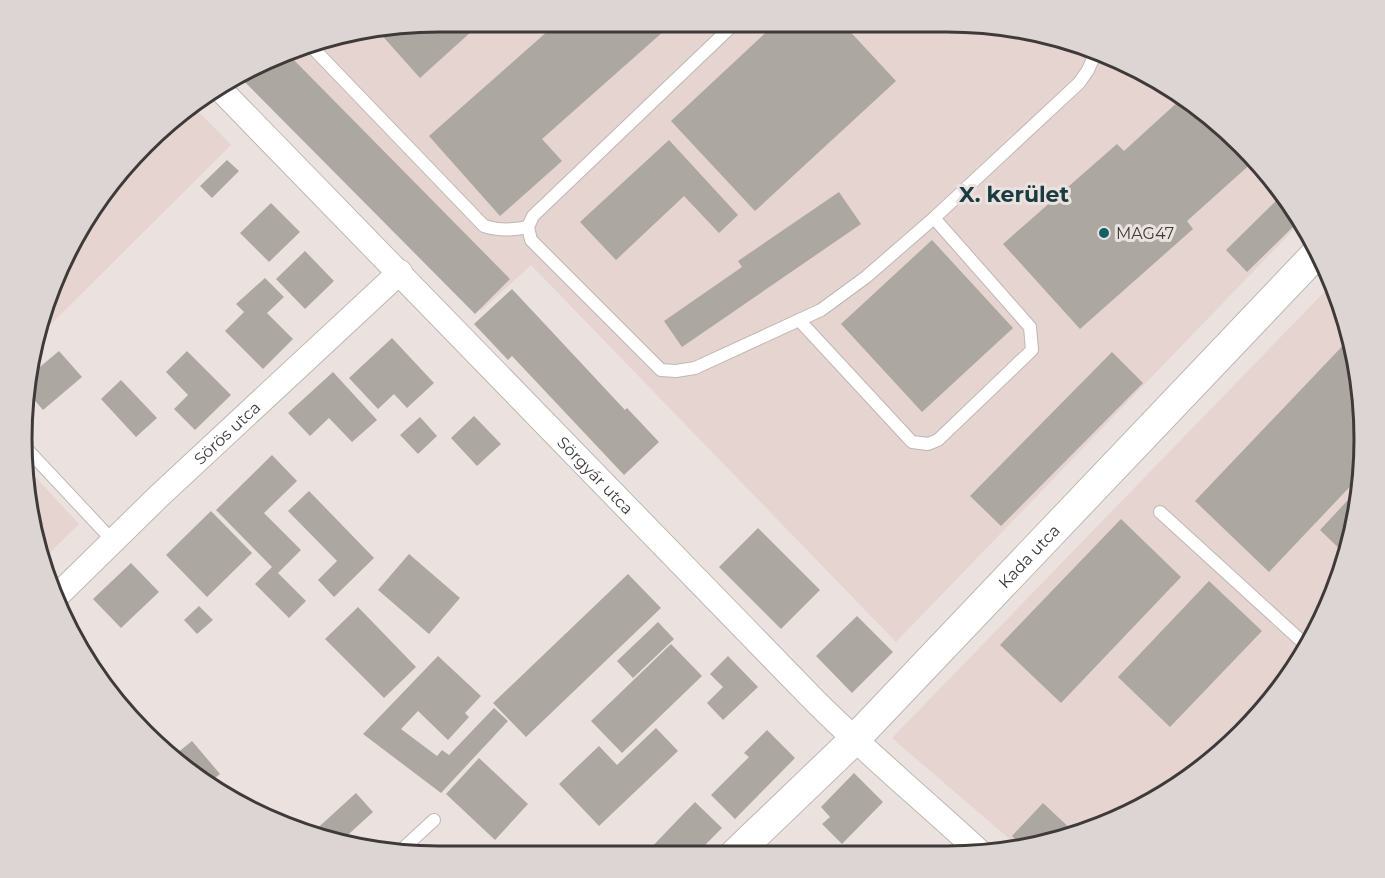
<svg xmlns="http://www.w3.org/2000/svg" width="1385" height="878" viewBox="0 0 1385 878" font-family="Montserrat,sans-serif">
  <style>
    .built { fill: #e5d4cf }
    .building { fill: #aca7a1 }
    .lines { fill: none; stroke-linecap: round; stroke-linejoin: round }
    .service-casing { stroke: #bfb7b5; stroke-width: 14 }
    .minor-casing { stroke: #bfb7b5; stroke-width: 26 }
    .tertiary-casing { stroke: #bfb7b5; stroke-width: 32 }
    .service { stroke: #fff; stroke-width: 12 }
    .minor { stroke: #fff; stroke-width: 24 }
    .tertiary { stroke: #fff; stroke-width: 30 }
    .poi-dot { fill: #116168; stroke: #ebe2e0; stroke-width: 2 }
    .labels { text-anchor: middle; stroke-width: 6; stroke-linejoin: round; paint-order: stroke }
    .poi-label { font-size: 16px; fill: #3e3a39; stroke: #ebe2e0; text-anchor: start }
    .street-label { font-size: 16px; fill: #3e3a39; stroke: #ebe2e0 }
    .district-label { font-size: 22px; font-weight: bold; fill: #1a3c40; stroke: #ebe2e0 }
    .rim { fill: none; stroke: #3e3a39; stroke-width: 3 }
  </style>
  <rect width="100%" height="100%" fill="#ebe2e0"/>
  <!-- built -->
  <g class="built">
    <polygon points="439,21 1001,25 1106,53 1221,125 1277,184 1301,222 896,642 531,265 481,311 245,72 305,43"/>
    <polygon points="192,105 231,145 36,339 43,304 108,184"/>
    <polygon points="1332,284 1350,330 1363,411 1360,493 1342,573 1308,648 1260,714 1201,770 1186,779 1180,774 1159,796 1131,814 1055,843 1020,848 892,738"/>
    <polygon points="28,469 79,524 41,561 35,547"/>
  </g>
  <!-- building -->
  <g class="building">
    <polygon points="439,21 483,21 420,78 378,31"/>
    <polygon points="558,22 673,23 542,139 562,161 500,216 429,136"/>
    <polygon points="776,23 843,24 896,81 755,211 671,121"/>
    <polygon points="286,52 510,279 475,314 239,76"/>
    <polygon points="1181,99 1221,125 1255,160 1187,221 1193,229 1080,329 1003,244 1117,144 1124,151"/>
    <polygon points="669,140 738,215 719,233 684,196 616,260 580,222"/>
    <polygon points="227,160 239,171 212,198 200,186"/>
    <polygon points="839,192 861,224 682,347 664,321 742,267 738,261"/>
    <polygon points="1283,194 1300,220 1247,272 1226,250"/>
    <polygon points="271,203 300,232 269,262 240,233"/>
    <polygon points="932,240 1013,328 922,412 841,324"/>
    <polygon points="305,251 334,281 305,309 276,279"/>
    <polygon points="265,278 284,297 267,313 293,339 263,369 225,331 244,312 236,304"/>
    <polygon points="512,289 625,410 627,408 659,442 624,475 512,356 508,360 474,324"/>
    <polygon points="1351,337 1363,411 1361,475 1269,572 1195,501"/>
    <polygon points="392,338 434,383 407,408 394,394 378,409 349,378"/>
    <polygon points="59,351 82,377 43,410 26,390 29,376"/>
    <polygon points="187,351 231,395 195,430 174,409 188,395 166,372"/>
    <polygon points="1112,352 1143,383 1001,526 970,496"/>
    <polygon points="333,372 377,420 352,442 329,418 310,436 288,413"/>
    <polygon points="121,380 157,418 136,437 101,399"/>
    <polygon points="474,416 501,444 477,466 451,438"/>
    <polygon points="420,417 437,436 418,454 400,435"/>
    <polygon points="272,455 297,481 264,513 301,550 278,573 306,601 289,618 255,584 272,567 216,510"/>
    <polygon points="1361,486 1360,493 1346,555 1320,530"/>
    <polygon points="309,491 374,558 334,597 318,580 337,561 288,511"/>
    <polygon points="211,511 252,553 207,597 166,555"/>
    <polygon points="1121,519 1181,577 1061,703 1000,645"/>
    <polygon points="758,528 820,590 781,629 719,567"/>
    <polygon points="409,554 460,598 429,634 378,590"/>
    <polygon points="131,563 159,592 121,628 93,599"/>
    <polygon points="628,574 661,608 526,737 493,703"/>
    <polygon points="1209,581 1262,631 1170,727 1118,677"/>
    <polygon points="199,606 213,620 197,634 184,620"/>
    <polygon points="358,607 416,667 384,698 325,639"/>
    <polygon points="857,616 893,652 852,693 816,656"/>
    <polygon points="658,622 674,639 633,678 617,661"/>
    <polygon points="671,644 702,676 622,753 591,721"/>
    <polygon points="438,656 481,696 465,713 469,717 448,740 418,711 401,729 437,756 442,750 449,755 494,708 508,721 441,793 363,734"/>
    <polygon points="728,656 758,687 723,720 707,703 723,687 710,674"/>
    <polygon points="656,728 678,751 599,826 559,784 599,746 617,765"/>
    <polygon points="767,730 795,758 735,819 711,795 749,757 744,753"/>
    <polygon points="192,741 220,774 210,782 171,758"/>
    <polygon points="479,758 528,804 495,840 446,794"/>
    <polygon points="854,773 883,802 842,844 822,824 830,817 821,807"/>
    <polygon points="356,793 373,812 340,842 311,834"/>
    <polygon points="695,802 722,828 695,855 644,855"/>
    <polygon points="1043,803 1076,834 1055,843 1025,848 1012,836"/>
  </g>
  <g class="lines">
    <!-- service casing -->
    <g class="service-casing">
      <g id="service">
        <polyline points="735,23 533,216 528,227 531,240 661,370 676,371 695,368 821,310 866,277 934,218 1079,83 1088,70 1097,50"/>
        <path d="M308 43 484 226C500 231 512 230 528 227"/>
        <polyline points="799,320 912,442 928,444 938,440 1032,350 1030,327 934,218"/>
        <polyline points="25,447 113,541"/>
        <polyline points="1160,512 1308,647"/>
        <polyline points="397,854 434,820"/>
      </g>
    </g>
    <!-- minor casing -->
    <g class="minor-casing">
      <g id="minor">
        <path id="s1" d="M217 86 815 701C869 755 927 803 983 855"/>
        <path id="s2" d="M56 597 159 496 400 272"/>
      </g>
    </g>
    <!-- tertiary casing -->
    <g class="tertiary-casing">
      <g id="tertiary">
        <path id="s3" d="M734 855 854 740 1319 251"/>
      </g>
    </g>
    <!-- service -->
    <use href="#service" class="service"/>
    <!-- minor -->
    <use href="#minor" class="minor"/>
    <!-- tertiary -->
    <use href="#tertiary" class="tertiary"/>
  </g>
  <!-- markers -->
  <circle class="poi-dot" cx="1104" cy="233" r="6"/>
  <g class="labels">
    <!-- poi labels -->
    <g class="poi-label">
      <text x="1116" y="239">MAG47</text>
    </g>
    <!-- street labels -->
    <g class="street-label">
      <text dy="6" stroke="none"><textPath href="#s2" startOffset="237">Sörös utca</textPath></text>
      <text dy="6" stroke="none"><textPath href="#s1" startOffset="543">Sörgyár utca</textPath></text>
      <text dy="6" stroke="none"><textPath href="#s3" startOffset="420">Kada utca</textPath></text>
    </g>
    <!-- district labels -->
    <g class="district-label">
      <text x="1014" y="202">X. kerület</text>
    </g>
  </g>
  <!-- crop -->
  <path d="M0 0H1385V878H0ZM439 32H947A407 407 0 0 1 1354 439V439A407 407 0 0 1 947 846H439A407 407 0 0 1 32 439V439A407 407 0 0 1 439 32Z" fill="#ddd5d3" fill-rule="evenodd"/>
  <path class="rim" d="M439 32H947A407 407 0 0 1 1354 439V439A407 407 0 0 1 947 846H439A407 407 0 0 1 32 439V439A407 407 0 0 1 439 32Z"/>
</svg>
